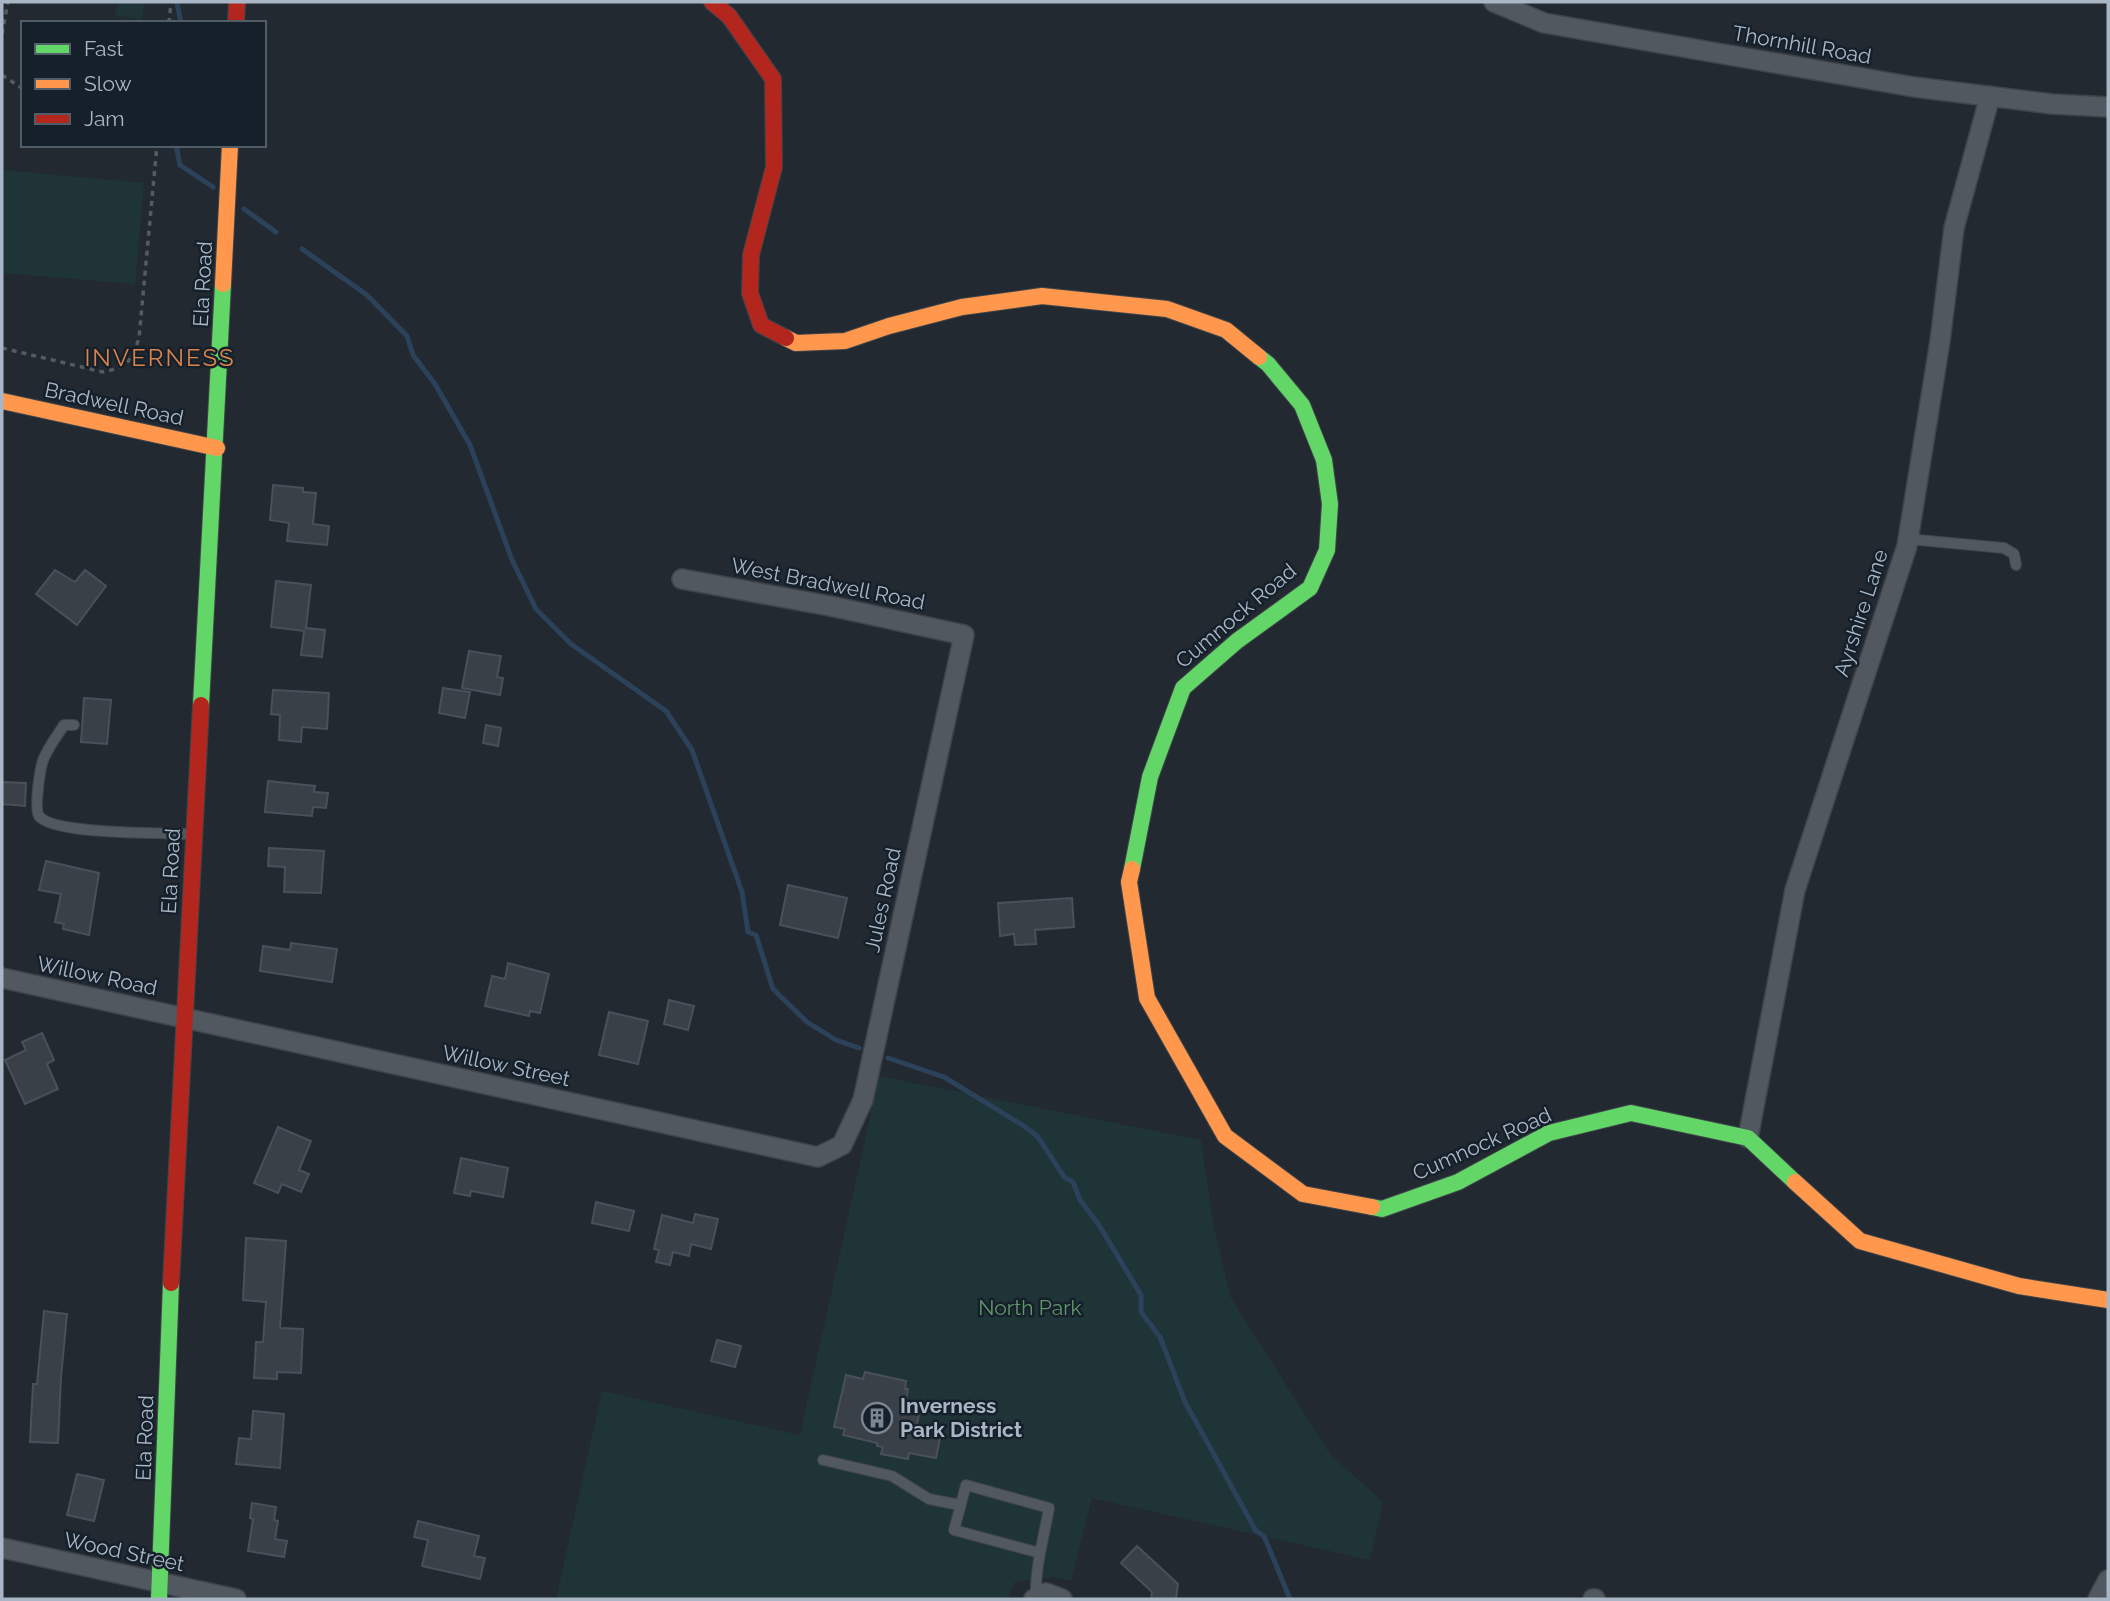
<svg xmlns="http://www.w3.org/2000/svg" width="2110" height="1601" viewBox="0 0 2110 1601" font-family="Raleway,sans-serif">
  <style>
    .green { fill: #1f3437 }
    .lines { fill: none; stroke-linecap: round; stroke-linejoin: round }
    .stream { stroke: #2b425a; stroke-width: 5 }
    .building { fill: #3a4048; stroke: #495059; stroke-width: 2 }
    .lane-casing { stroke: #3f444a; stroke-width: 12 }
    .street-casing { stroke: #3f444a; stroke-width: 22 }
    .fast-casing { stroke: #3f444a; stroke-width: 18 }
    .slow-casing { stroke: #3f444a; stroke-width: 18 }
    .jam-casing { stroke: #3f444a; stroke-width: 18 }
    .path { stroke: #545b62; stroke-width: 3.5; stroke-dasharray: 5 5; stroke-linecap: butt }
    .lane { stroke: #515860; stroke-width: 10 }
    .street { stroke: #515860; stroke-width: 19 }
    .fast { stroke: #63d668; stroke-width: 16 }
    .slow { stroke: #ff974d; stroke-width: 16 }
    .jam { stroke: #b3261e; stroke-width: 16 }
    .labels { text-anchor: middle; stroke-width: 5; stroke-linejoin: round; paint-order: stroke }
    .street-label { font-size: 21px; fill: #a9b6c5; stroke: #16202b }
    .park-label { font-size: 21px; fill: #5f9769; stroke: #16202b }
    .poi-label { font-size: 21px; font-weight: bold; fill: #a9b6c5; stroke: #16202b; text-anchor: start }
    .quarter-label { font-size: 24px; letter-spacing: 2px; fill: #de824c; stroke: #16202b }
  </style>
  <rect width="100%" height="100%" fill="#222931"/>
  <!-- green -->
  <g class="green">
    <polygon points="118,2 145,2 141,20 115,15"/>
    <polygon points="2,170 144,183 135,284 2,273"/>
    <polygon points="879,1076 1201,1140 1214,1228 1231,1298 1330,1454 1383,1502 1370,1560 1092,1498 1071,1581 1055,1577 1015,1582 1007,1599 556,1599 602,1391 800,1435"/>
  </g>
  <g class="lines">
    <!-- stream -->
    <g class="stream">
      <polyline points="177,2 181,23"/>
      <polyline points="176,145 180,165 213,187"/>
      <polyline points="244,209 276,232"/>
      <polyline points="302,249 367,295 407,336 413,355 435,384 470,445 512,560 536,609 571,644 666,711 692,750 742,892 748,932 756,935 773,989 807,1022 836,1040 859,1048"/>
      <polyline points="888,1058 944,1077 1024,1126 1038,1137 1065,1178 1073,1182 1080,1200 1099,1225 1141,1295 1141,1312 1160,1337 1185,1402 1256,1531 1264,1536 1290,1599"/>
    </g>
  </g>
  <!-- building -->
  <g class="building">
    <polygon points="273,485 303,488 303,492 316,493 313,524 329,526 327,545 287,541 289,523 270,520"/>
    <polygon points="55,570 75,582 85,570 106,586 77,625 36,594"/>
    <polygon points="276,581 311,585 306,628 325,630 322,657 301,655 304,631 271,627"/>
    <polygon points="469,651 501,656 497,677 503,678 500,695 462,688"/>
    <polygon points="443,688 470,692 465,718 439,713"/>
    <polygon points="273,690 329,693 327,729 302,727 301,742 279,740 280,715 271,714"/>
    <polygon points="84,698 111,700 107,744 81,742"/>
    <polygon points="486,725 501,728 498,746 483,743"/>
    <polygon points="268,781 315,786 314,792 328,793 326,808 313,807 312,816 265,812"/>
    <polygon points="2,782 26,783 25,806 2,804"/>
    <polygon points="269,848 324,851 321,893 284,892 285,867 268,866"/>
    <polygon points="46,861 99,873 89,935 63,929 64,924 55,922 61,894 39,890"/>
    <polygon points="788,885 847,898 838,938 780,925"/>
    <polygon points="1072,898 1074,927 1035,930 1036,944 1015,945 1014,934 1000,936 998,903"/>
    <polygon points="291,943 337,949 332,982 260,971 263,946 290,950"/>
    <polygon points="508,963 549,974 540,1013 530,1011 529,1016 485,1006 492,976 505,979"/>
    <polygon points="669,1000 694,1006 688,1030 664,1024"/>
    <polygon points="609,1012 648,1021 638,1064 599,1055"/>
    <polygon points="42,1033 54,1060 47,1064 58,1089 25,1104 5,1060 26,1050 22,1042"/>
    <polygon points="278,1127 311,1141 299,1170 309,1174 301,1192 282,1184 278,1193 254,1183"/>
    <polygon points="461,1158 508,1168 503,1197 471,1191 470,1196 454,1193"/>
    <polygon points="596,1202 634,1211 629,1231 592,1223"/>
    <polygon points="695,1214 718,1219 711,1249 691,1244 689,1256 673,1252 670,1265 656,1262 659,1250 654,1249 662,1215 693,1223"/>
    <polygon points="246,1238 286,1241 280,1328 303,1329 301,1373 277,1372 277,1379 254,1378 256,1342 263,1342 266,1302 243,1300"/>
    <polygon points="44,1311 67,1314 61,1377 58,1443 30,1442 33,1384 37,1384"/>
    <polygon points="717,1340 741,1346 735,1367 711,1361"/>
    <polygon points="865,1372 906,1381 905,1389 908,1389 905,1406 920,1410 916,1428 941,1433 936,1458 909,1453 908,1459 881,1454 883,1447 877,1446 877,1443 843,1435 845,1429 834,1427 846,1375 863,1379"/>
    <polygon points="253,1411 284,1414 280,1468 236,1464 239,1438 251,1439"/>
    <polygon points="77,1474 104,1480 94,1521 67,1515"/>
    <polygon points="252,1503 276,1507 274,1520 278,1521 275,1539 287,1541 284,1557 248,1551 253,1519 250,1518"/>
    <polygon points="418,1521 479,1536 474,1556 485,1558 480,1579 422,1566 428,1540 414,1537"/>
    <polygon points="1137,1546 1178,1584 1176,1599 1151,1599 1152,1592 1121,1563"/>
  </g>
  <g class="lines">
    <!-- lane casing -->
    <g class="lane-casing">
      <g id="lane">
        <polyline points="1908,539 2004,548 2014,554 2016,565"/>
        <path d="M74 725H64C57 736 49 746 44 758 40 766 34 809 39 816 53 835 167 833 194 834"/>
        <polyline points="823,1460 892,1476 929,1499 960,1505"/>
        <path d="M1036 1596C1035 1567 1044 1537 1049 1508L966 1485 954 1530 1040 1553"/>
      </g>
    </g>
    <!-- street casing -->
    <g class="street-casing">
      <g id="street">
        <polyline points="1494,2 1544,23 1914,87 2052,104 2108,107"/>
        <polyline points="2,978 818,1157 842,1145 863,1100 964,635 830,606 682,579"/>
        <polyline points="1748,1138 1795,890 1907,546 1940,341 1954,228 1990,96"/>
        <polyline points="2,1548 236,1599"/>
        <polyline points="1034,1599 1046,1593 1062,1599"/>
        <polyline points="1593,1599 1595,1599"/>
        <polyline points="2098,1599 2108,1580"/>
      </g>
    </g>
    <!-- fast casing -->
    <g class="fast-casing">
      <g id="fast">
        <polyline points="201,705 223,284"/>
        <polyline points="1132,869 1150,777 1183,688 1237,641 1310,588 1327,550 1330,504 1324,460 1302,405 1268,364 1259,357"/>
        <polyline points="1372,1207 1382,1209 1458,1182 1549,1133 1631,1113 1748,1138 1795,1182"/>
        <polyline points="159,1599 171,1283"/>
      </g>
    </g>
    <!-- slow casing -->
    <g class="slow-casing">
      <g id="slow">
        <polyline points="223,284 230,145"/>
        <polyline points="786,338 796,343 845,341 889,326 962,307 1042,296 1167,309 1226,330 1259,357"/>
        <polyline points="2,401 217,448"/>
        <polyline points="1132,869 1129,882 1147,998 1225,1136 1303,1194 1372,1207"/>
        <polyline points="1795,1182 1860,1241 2019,1286 2108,1300"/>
      </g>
    </g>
    <!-- jam casing -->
    <g class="jam-casing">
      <g id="jam">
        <polyline points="712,2 729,16 773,79 774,167 751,255 750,293 761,325 786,338"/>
        <polyline points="236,23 237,2"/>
        <polyline points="171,1283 201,705"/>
      </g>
    </g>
    <!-- path -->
    <g class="path">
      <polyline points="169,23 171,2"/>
      <polyline points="2,34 8,2"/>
      <polyline points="2,75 23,89"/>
      <path d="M2 348 103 372C127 367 132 361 139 338L157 145"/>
    </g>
    <!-- lane -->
    <use href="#lane" class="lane"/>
    <!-- street -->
    <use href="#street" class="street"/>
    <!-- fast -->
    <use href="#fast" class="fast"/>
    <!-- slow -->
    <use href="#slow" class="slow"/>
    <!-- jam -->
    <use href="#jam" class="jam"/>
  </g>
  <!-- icons -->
  <defs>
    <g id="building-ring" transform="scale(1.575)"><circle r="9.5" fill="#16202b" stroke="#7a8591" stroke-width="1.5"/><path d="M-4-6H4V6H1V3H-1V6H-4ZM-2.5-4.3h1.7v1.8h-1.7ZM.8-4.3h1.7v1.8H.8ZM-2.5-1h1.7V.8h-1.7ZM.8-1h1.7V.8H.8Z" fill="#7a8591"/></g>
  </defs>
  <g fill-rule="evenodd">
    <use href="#building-ring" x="877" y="1418"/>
  </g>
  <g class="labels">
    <!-- street labels -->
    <g class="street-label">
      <text transform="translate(1802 45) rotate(10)" y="7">Thornhill Road</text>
      <text transform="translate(203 284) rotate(-87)" y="7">Ela Road</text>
      <text transform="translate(114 404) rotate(12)" y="7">Bradwell Road</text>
      <text transform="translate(828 584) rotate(11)" y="7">West Bradwell Road</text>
      <text transform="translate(1861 613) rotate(-72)" y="7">Ayrshire Lane</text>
      <text transform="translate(1236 616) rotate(-40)" y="7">Cumnock Road</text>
      <text transform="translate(171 871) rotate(-87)" y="7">Ela Road</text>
      <text transform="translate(883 900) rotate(-78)" y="7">Jules Road</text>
      <text transform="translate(97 976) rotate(12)" y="7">Willow Road</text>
      <text transform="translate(506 1066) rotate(12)" y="7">Willow Street</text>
      <text transform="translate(1482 1144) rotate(-24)" y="7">Cumnock Road</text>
      <text transform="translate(145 1438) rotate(-88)" y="7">Ela Road</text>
      <text transform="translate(124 1552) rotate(12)" y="7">Wood Street</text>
    </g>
    <!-- park labels -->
    <g class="park-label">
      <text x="1030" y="1315">North Park</text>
    </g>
    <!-- poi labels -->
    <g class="poi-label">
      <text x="900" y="1413">Inverness<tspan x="900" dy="24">Park District</tspan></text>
    </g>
    <!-- quarter labels -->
    <g class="quarter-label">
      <text x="160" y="366">INVERNESS</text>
    </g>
  </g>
  <!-- border -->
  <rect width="2110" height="1601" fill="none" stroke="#a9b6c5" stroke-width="7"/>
  <!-- legend -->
  <rect x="21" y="21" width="245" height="126" fill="#16202b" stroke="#515c69" stroke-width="2"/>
  <rect x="35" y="44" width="35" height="10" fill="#63d668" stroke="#515c69" stroke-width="2"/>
  <text x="84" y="56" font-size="21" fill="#a9b6c5">Fast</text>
  <rect x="35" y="79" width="35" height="10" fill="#ff974d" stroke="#515c69" stroke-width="2"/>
  <text x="84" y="91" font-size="21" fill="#a9b6c5">Slow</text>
  <rect x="35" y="114" width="35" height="10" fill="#b3261e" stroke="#515c69" stroke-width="2"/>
  <text x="84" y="126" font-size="21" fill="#a9b6c5">Jam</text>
</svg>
